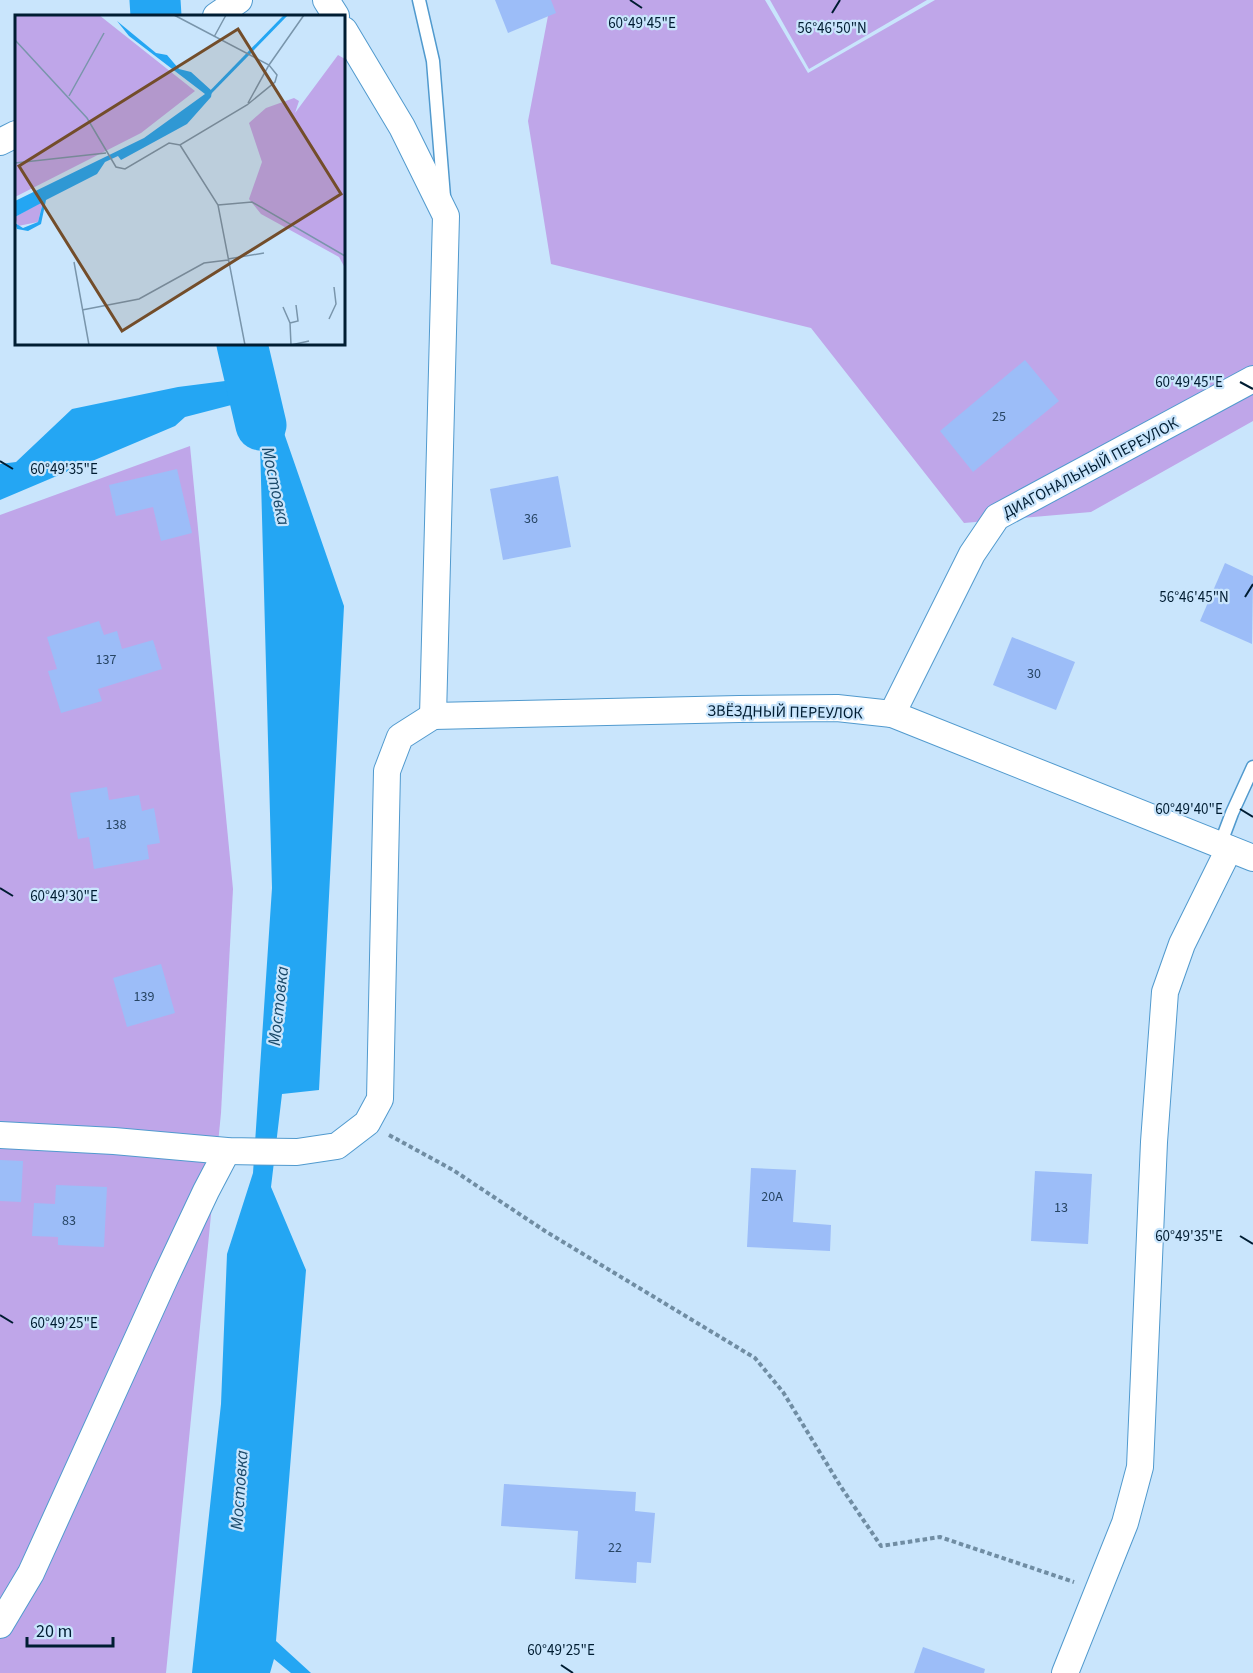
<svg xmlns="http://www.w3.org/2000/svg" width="1253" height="1673" viewBox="0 0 1253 1673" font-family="'Source Sans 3',sans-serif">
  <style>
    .green { fill: #bfa6e9 }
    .water { fill: #24a6f3 }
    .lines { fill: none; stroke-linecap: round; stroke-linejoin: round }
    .river { stroke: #24a6f3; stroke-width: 51 }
    .building { fill: #9cbdf8 }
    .lane-casing { stroke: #519ace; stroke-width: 15 }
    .street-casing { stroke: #519ace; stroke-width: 28 }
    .path { stroke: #708da3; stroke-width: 4; stroke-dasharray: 4.5 3; stroke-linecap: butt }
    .lane { stroke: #fff; stroke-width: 12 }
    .street { stroke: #fff; stroke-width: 26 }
    .ticks { fill: none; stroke: #001d32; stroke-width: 2 }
    .labels { text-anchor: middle; stroke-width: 4.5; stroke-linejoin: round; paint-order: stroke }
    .number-label { font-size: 14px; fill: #274564 }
    .street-label { font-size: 16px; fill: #001d32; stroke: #c9e5fc }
    .water-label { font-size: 18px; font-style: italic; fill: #1b4a6a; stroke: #c9e5fc }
    .inset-river { fill: none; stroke: #24a6f3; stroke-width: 3 }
    .inset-road { fill: none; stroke: #7995ab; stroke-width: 1.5 }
    .view { fill: #734d2a; fill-opacity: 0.15; stroke: #734d2a; stroke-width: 3 }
    .inset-edge { fill: none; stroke: #001d32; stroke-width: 3 }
    .ticks-label { font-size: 15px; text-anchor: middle; fill: #001d32; stroke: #c9e5fc; stroke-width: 4.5; stroke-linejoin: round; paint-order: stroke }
  </style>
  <rect width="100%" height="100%" fill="#c9e5fc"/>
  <!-- green -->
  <g class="green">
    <polygon points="551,0 765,0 808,73 935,0 1253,0 1253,421 1091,512 964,523 811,328 551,264 528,121"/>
    <polygon points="770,0 927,0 809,69"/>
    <polygon points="190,446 233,889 221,1113 166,1673 0,1673 0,515"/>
  </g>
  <!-- water -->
  <polygon class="water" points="245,358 277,384 284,433 344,606 319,1090 282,1094 271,1187 306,1270 276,1641 311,1673 291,1673 274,1659 270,1673 192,1673 221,1404 227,1254 253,1173 272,888 260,443 243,402 185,417 175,426 0,500 0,464 16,462 72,409 178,387 233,380"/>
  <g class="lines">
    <!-- river -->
    <g class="river">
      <polyline points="155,0 156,16"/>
      <polyline points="242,344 261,425"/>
    </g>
  </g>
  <!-- building -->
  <g class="building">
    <polygon points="495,0 551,0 556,13 508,33"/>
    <polygon points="1025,360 1059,401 973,472 940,431"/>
    <polygon points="177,469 192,533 161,541 153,507 116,516 109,485"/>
    <polygon points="558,476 571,547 503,560 490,489"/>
    <polygon points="1225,563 1253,576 1252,644 1200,621"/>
    <polygon points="99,621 104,635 117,631 122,649 153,640 162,669 98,689 102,701 61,713 48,671 57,669 47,637"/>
    <polygon points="1012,637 1075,662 1056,710 993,685"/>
    <polygon points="107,787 109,800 139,795 142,811 154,808 160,843 147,845 149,859 94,869 89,837 78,839 70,793"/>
    <polygon points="161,964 175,1013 127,1027 113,978"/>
    <polygon points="0,1160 23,1161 21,1202 0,1201"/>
    <polygon points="751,1168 796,1170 793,1222 831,1225 830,1251 747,1247"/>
    <polygon points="1035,1171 1092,1174 1088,1244 1031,1241"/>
    <polygon points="56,1185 107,1187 104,1247 58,1245 58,1237 32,1236 34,1203 55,1204"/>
    <polygon points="504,1484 636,1492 635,1511 655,1513 651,1563 637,1562 636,1583 575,1579 578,1531 501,1526"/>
    <polygon points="923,1647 985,1669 984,1673 914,1673"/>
  </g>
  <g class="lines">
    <!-- lane casing -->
    <g class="lane-casing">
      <g id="lane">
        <polyline points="419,0 433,61 444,197"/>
        <polyline points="1220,845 1232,813 1253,767"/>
      </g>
    </g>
    <!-- street casing -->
    <g class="street-casing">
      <g id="street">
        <polyline points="326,0 336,16"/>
        <polyline points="216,16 239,0"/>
        <polyline points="344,30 402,127 446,216 433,716"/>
        <polyline points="0,142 16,134"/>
        <polyline points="892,714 972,554 997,517 1253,379"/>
        <polyline points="433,716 739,709 837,708 892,714 1253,858"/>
        <polyline points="0,1135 114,1141 227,1151 297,1152 337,1146 367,1123 380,1099 387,771 400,737 433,716"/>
        <polyline points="0,1625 31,1573 165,1278 206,1191 227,1151"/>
        <polyline points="1065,1673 1125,1523 1140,1467 1154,1142 1165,992 1182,944 1229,849"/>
      </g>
    </g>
    <!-- path -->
    <polyline class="path" points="389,1135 453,1170 545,1231 755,1358 783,1392 841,1487 881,1546 940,1537 1074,1582"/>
    <!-- lane -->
    <use href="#lane" class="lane"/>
    <!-- street -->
    <use href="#street" class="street"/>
  </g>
  <!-- ticks -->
  <path class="ticks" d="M630 0 642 8M832 13 840 0M1240 382 1253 389M0 461 13 469M1245 597 1253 584M1240 809 1253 817M0 888 13 896M1240 1236 1253 1244M0 1315 13 1323M561 1665 573 1673"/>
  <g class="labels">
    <!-- number labels -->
    <g class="number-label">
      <text x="999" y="421">25</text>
      <text x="531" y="523">36</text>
      <text x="106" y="664">137</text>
      <text x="1034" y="678">30</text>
      <text x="116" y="829">138</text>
      <text x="144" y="1001">139</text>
      <text x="772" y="1201">20А</text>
      <text x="1061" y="1212">13</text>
      <text x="69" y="1225">83</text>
      <text x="615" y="1552">22</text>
    </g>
    <!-- street labels -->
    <g class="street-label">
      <text transform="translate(1090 467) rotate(-28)" y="6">ДИАГОНАЛЬНЫЙ ПЕРЕУЛОК</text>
      <text transform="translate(785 711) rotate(1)" y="6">ЗВЁЗДНЫЙ ПЕРЕУЛОК</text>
    </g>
    <!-- water labels -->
    <g class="water-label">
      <text transform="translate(276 486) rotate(78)" y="6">Мостовка</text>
      <text transform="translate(278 1006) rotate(-84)" y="6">Мостовка</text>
      <text transform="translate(239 1490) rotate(-86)" y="6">Мостовка</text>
    </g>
  </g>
  <!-- overview -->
  <g transform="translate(15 15)">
    <rect width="330" height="330" fill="#c9e5fc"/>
    <path d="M0 0H84L180 76 126 118 0 182ZM323 40 330 44V253L324 242 246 199 234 184 247 147 234 108 251 93 279 83 284 86 280 98ZM28 186 23 207 3 211 0 202Z" fill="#bfa6e9"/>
    <path d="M102 6 141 38 152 40 164 54 176 57 197 76 196 82 172 109 106 145 103 141 90 147 82 159 31 185 26 209 13 216 2 214 0 208 8 213 23 207 28 187 0 202V186L129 123 190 79 114 21Z" fill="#24a6f3"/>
    <path class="inset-river" d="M190 83 271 0"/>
    <path class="inset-road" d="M199 22 211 0M0 25 72 103 101 152 110 154 154 128 165 130 232 90 260 67 262 60 254 50 159 0M54 81 89 18M233 88 254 50 289 0M165 130 203 190 230 330M0 148 91 138M203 190 237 187 330 241M213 244 249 238M59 247 74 330M268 292 275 308 276 330M67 295 124 284 189 248 213 245M314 304 321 289 319 272M275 308 283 306 281 290M276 330 294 326"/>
    <path class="view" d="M223 14 326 179 107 316 4 151Z"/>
    <rect width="330" height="330" class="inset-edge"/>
  </g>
  <g class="ticks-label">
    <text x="642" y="28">60°49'45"E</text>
    <text x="832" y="33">56°46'50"N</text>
    <text x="1189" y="387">60°49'45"E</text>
    <text x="64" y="474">60°49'35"E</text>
    <text x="1194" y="602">56°46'45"N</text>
    <text x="1189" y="814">60°49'40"E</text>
    <text x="64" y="901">60°49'30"E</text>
    <text x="1189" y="1241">60°49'35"E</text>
    <text x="64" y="1328">60°49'25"E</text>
    <text x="561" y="1655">60°49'25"E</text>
  </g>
  <!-- scale -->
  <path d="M27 1637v9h86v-9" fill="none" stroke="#001d32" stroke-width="3"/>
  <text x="36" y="1637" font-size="18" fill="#001d32" stroke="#c9e5fc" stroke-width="4.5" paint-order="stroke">20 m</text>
</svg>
